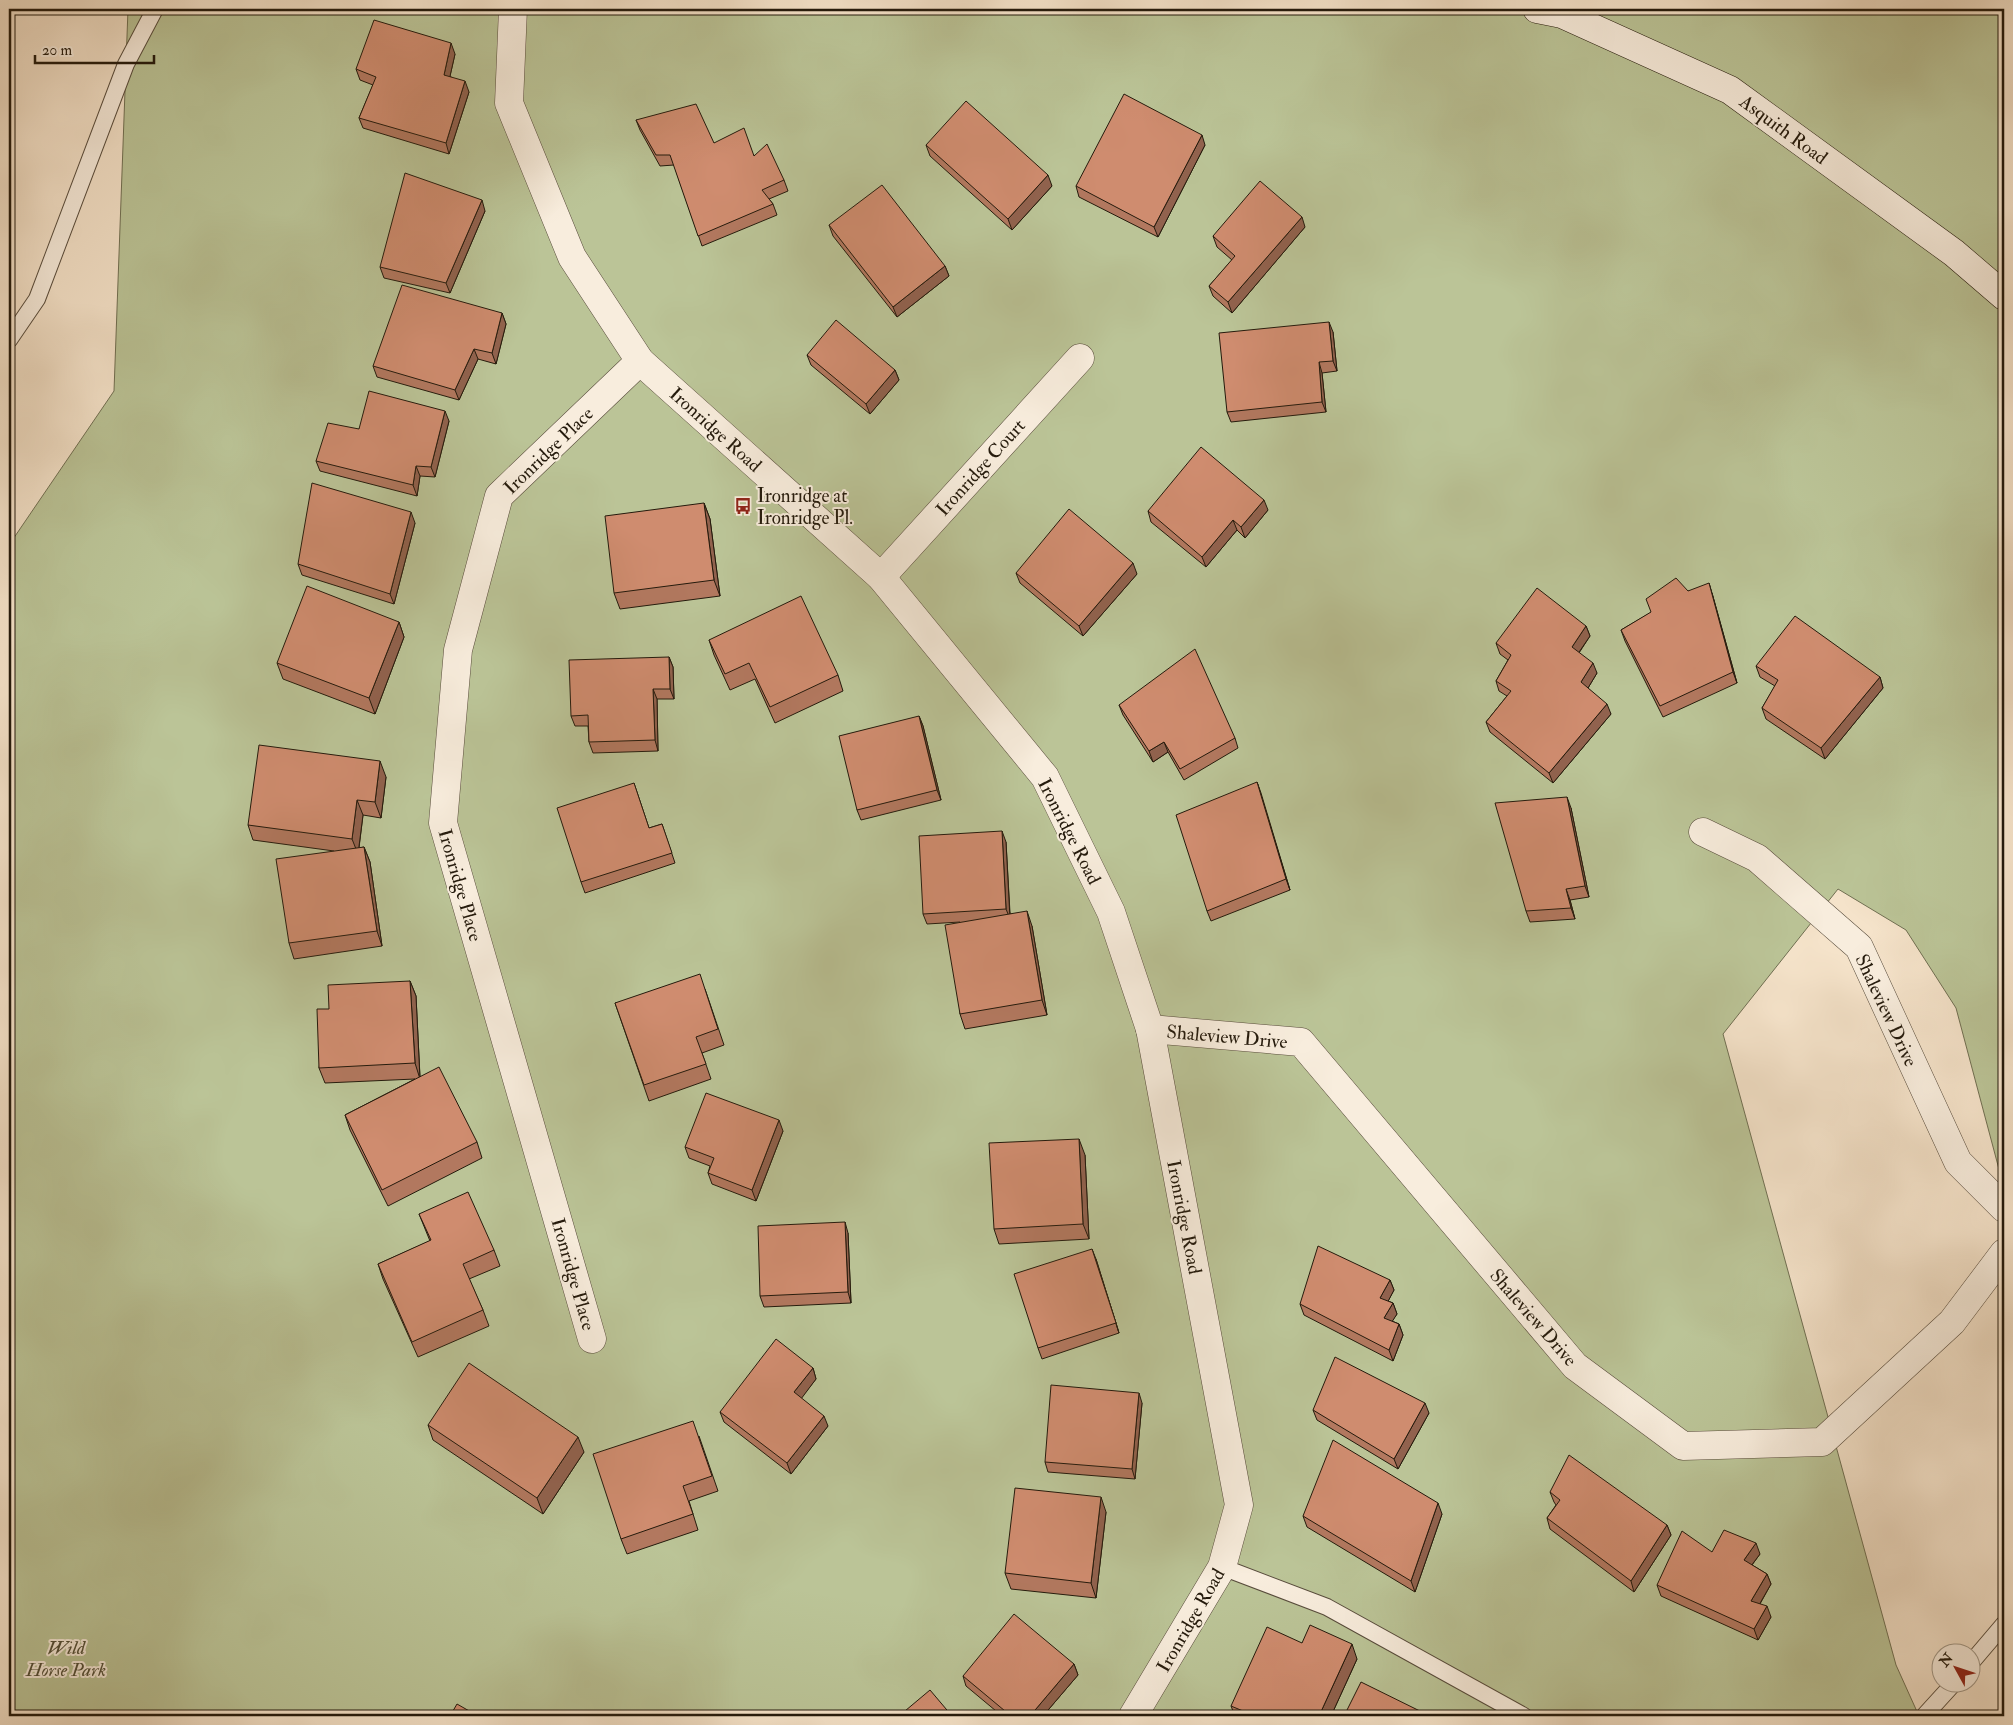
<svg xmlns="http://www.w3.org/2000/svg" width="2013" height="1725" viewBox="0 0 2013 1725" font-family="'IM FELL Double Pica',serif">
  <style>
    .green { fill: #bbc497; stroke: #706f52 }
    .lines { fill: none; stroke-linecap: round; stroke-linejoin: round }
    .lane-casing { stroke: #584c3c; stroke-width: 18 }
    .street-casing { stroke: #584c3c; stroke-width: 29 }
    .secondary-casing { stroke: #241a0c; stroke-width: 29 }
    .lane { stroke: #f8eddd; stroke-width: 16 }
    .street { stroke: #f8eddd; stroke-width: 28 }
    .secondary { stroke: #f8eddd; stroke-width: 28 }
    .wall { fill: #b2785f; stroke: #241a0c }
    .shaded-wall { fill: #91624e; stroke: #241a0c }
    .building { fill: #cf8c6f; stroke: #241a0c }
    .labels { text-anchor: middle; stroke-width: 4; stroke-linejoin: round; paint-order: stroke }
    .street-label { font-size: 19px; fill: #241a0c; stroke: #f8eddd }
    .poi-label { font-size: 19px; fill: #241a0c; stroke: #f8eddd; text-anchor: start }
    .park-label { font-size: 19px; font-style: italic; fill: #514d36; stroke: #f8eddd }
  </style>
  <rect width="100%" height="100%" fill="#f5e3ca"/>
  <filter id="stains"><feTurbulence type="fractalNoise" baseFrequency=".004" numOctaves="4"/><feColorMatrix values="0 0 0 0 .2 0 0 0 0 .09 0 0 0 0 .02 0 0 0 .5 -.17"/></filter>
  <radialGradient id="worn" r=".72"><stop offset=".6" stop-color="#630" stop-opacity="0"/><stop offset="1" stop-color="#630" stop-opacity=".3"/></radialGradient>
  <!-- green -->
  <polygon class="green" points="128,9 2004,9 2004,1188 1956,1008 1906,930 1838,889 1723,1034 1896,1665 1919,1716 9,1716 9,545 114,391"/>
  <g class="lines">
    <!-- lane casing -->
    <g class="lane-casing">
      <g id="lane">
        <polyline points="9,340 37,299 126,64 155,9"/>
        <polyline points="1222,1567 1327,1607 1524,1716"/>
        <polyline points="1970,1664 2004,1624"/>
        <polyline points="1924,1716 1955,1682"/>
      </g>
    </g>
    <!-- street casing -->
    <g class="street-casing">
      <g id="street">
        <polyline points="513,9 509,103 572,257 640,361 881,577 1045,777 1111,912 1150,1029 1239,1505 1222,1567 1133,1716"/>
        <polyline points="881,577 1080,358"/>
        <polyline points="1703,832 1757,858 1859,947 1958,1162 2004,1208"/>
        <polyline points="1150,1029 1301,1042 1575,1366 1683,1446 1822,1442 1952,1322 2004,1253"/>
        <polyline points="592,1339 443,823 458,650 499,496 640,361"/>
      </g>
    </g>
    <!-- secondary casing -->
    <g class="secondary-casing">
      <polyline id="secondary" points="1537,9 1562,14 1730,90 1954,253 2004,296"/>
    </g>
    <!-- lane -->
    <use href="#lane" class="lane"/>
    <!-- street -->
    <use href="#street" class="street"/>
    <!-- secondary -->
    <use href="#secondary" class="secondary"/>
  </g>
  <!-- wall -->
  <g class="wall">
    <polygon points="455,54 450,76 469,92 449,154 363,128 359,118 373,85 360,80 356,69"/>
    <polygon points="636,120 754,155 784,180 788,191 769,199 773,204 777,215 702,246 674,165 660,166 640,130"/>
    <polygon points="926,145 1052,186 1012,230 930,156"/>
    <polygon points="1205,145 1158,237 1079,197 1076,186"/>
    <polygon points="485,211 450,293 384,278 380,267"/>
    <polygon points="829,225 945,266 949,276 897,317 833,236"/>
    <polygon points="1305,227 1232,313 1213,296 1209,286 1232,260 1217,247 1213,236"/>
    <polygon points="502,313 506,324 496,364 478,359 459,400 377,377 373,366"/>
    <polygon points="1333,332 1337,371 1322,373 1326,412 1231,422 1227,412"/>
    <polygon points="807,355 895,370 899,380 870,414 811,365"/>
    <polygon points="449,421 435,477 420,476 417,496 320,471 316,461 359,429"/>
    <polygon points="704,503 710,519 720,596 620,609 614,593"/>
    <polygon points="1268,510 1245,538 1237,530 1206,567 1151,522 1148,511"/>
    <polygon points="415,523 394,604 302,575 298,564"/>
    <polygon points="1016,573 1137,574 1083,636 1020,583"/>
    <polygon points="1688,591 1712,593 1737,683 1663,717 1625,641 1621,630"/>
    <polygon points="399,622 404,637 375,714 283,679 277,663"/>
    <polygon points="1586,626 1590,636 1579,653 1597,673 1588,688 1611,714 1553,783 1490,732 1486,722 1507,696 1499,691 1496,681 1508,660 1500,654 1496,643"/>
    <polygon points="709,640 838,675 843,691 775,723 755,679 730,690 714,655"/>
    <polygon points="669,657 673,667 674,699 657,699 658,751 593,753 589,742 588,726 575,726 571,716"/>
    <polygon points="1756,666 1880,677 1883,688 1825,759 1766,719 1762,708 1775,686 1760,677"/>
    <polygon points="1119,705 1235,738 1238,748 1184,780 1168,752 1153,762 1123,715"/>
    <polygon points="919,716 923,726 941,800 861,820 857,810"/>
    <polygon points="386,777 381,818 363,815 359,848 364,847 370,862 382,946 294,959 289,943 334,851 253,840 248,825"/>
    <polygon points="1257,782 1290,890 1211,921 1207,911"/>
    <polygon points="634,783 649,828 662,824 675,863 585,893 581,882"/>
    <polygon points="1571,808 1589,897 1570,900 1575,919 1530,922 1526,911"/>
    <polygon points="1006,842 1010,913 1032,926 1047,1015 965,1029 960,1014 960,922 927,924 923,914"/>
    <polygon points="410,981 416,996 420,1077 477,1142 482,1158 388,1206 350,1130 345,1115 415,1079 325,1083 319,1068 329,1009"/>
    <polygon points="705,989 724,1045 702,1053 711,1079 649,1101 615,1003"/>
    <polygon points="783,1131 756,1201 712,1184 708,1173 710,1166 689,1158 685,1147"/>
    <polygon points="1085,1155 1089,1239 999,1244 994,1229"/>
    <polygon points="419,1214 494,1250 500,1266 469,1279 483,1310 489,1326 418,1357 383,1279 378,1264 430,1241"/>
    <polygon points="848,1233 851,1303 764,1307 760,1296"/>
    <polygon points="1096,1259 1119,1333 1042,1359 1038,1348"/>
    <polygon points="1390,1280 1394,1290 1388,1301 1393,1303 1397,1314 1392,1321 1399,1324 1403,1335 1393,1361 1304,1315 1300,1304"/>
    <polygon points="813,1368 816,1379 801,1398 828,1426 791,1474 724,1422 720,1412"/>
    <polygon points="1142,1403 1135,1479 1048,1472 1045,1462"/>
    <polygon points="1313,1410 1429,1413 1398,1469 1317,1420"/>
    <polygon points="428,1425 584,1452 543,1514 433,1440"/>
    <polygon points="699,1436 718,1491 689,1501 698,1530 627,1554 621,1539"/>
    <polygon points="1550,1492 1667,1525 1671,1535 1634,1592 1550,1529 1547,1518 1556,1505 1554,1502"/>
    <polygon points="1106,1512 1096,1598 1011,1589 1005,1573"/>
    <polygon points="1442,1514 1415,1592 1307,1527 1303,1516"/>
    <polygon points="1712,1552 1760,1554 1752,1565 1767,1574 1771,1584 1760,1604 1771,1617 1758,1640 1661,1596 1657,1585"/>
    <polygon points="1302,1643 1357,1659 1331,1716 1235,1716 1231,1706"/>
    <polygon points="1074,1664 1078,1675 1043,1716 1002,1716 966,1686 963,1676"/>
  </g>
  <!-- shaded-wall -->
  <g class="shaded-wall">
    <polygon points="451,43 455,54 448,85 444,75"/>
    <polygon points="465,81 469,92 449,154 446,143"/>
    <polygon points="1202,135 1205,145 1158,237 1154,227"/>
    <polygon points="1048,175 1052,186 1012,230 1008,219"/>
    <polygon points="482,200 485,211 450,293 446,283"/>
    <polygon points="1302,217 1305,227 1232,313 1228,302"/>
    <polygon points="945,266 949,276 897,317 893,307"/>
    <polygon points="502,313 506,324 496,364 492,353"/>
    <polygon points="1329,322 1333,332 1337,371 1333,361"/>
    <polygon points="474,349 478,359 459,400 455,390"/>
    <polygon points="1319,362 1322,373 1326,412 1322,402"/>
    <polygon points="895,370 899,380 870,414 866,404"/>
    <polygon points="445,411 449,421 435,477 431,467"/>
    <polygon points="416,466 420,476 417,496 413,485"/>
    <polygon points="1264,500 1268,510 1245,538 1241,527"/>
    <polygon points="704,503 710,519 720,596 714,580"/>
    <polygon points="411,512 415,523 394,604 390,594"/>
    <polygon points="1233,520 1237,530 1206,567 1202,557"/>
    <polygon points="1133,563 1137,574 1083,636 1079,626"/>
    <polygon points="1709,583 1712,593 1737,683 1733,672"/>
    <polygon points="399,622 404,637 375,714 369,698"/>
    <polygon points="1586,626 1590,636 1575,658 1572,647"/>
    <polygon points="669,657 673,667 674,699 670,689"/>
    <polygon points="1593,663 1597,673 1585,693 1581,682"/>
    <polygon points="1880,677 1883,688 1825,759 1821,748"/>
    <polygon points="653,689 657,699 658,751 655,740"/>
    <polygon points="1607,704 1611,714 1553,783 1549,773"/>
    <polygon points="919,716 923,726 941,800 937,790"/>
    <polygon points="1164,742 1168,752 1153,762 1149,751"/>
    <polygon points="380,761 386,777 381,818 375,802"/>
    <polygon points="1257,782 1261,793 1290,890 1286,879"/>
    <polygon points="1567,797 1571,808 1589,897 1585,886"/>
    <polygon points="357,800 363,815 358,854 352,839"/>
    <polygon points="1002,831 1006,842 1010,919 1006,909"/>
    <polygon points="364,847 370,862 382,946 377,931"/>
    <polygon points="1566,889 1570,900 1575,919 1571,908"/>
    <polygon points="1027,911 1032,926 1047,1015 1042,1000"/>
    <polygon points="410,981 416,996 420,1079 415,1063"/>
    <polygon points="779,1120 783,1131 756,1201 752,1190"/>
    <polygon points="1079,1139 1085,1155 1089,1239 1083,1224"/>
    <polygon points="845,1222 848,1233 851,1303 848,1292"/>
    <polygon points="1092,1249 1096,1259 1119,1333 1116,1323"/>
    <polygon points="1390,1280 1394,1290 1384,1309 1380,1298"/>
    <polygon points="1393,1303 1397,1314 1388,1328 1384,1318"/>
    <polygon points="1399,1324 1403,1335 1393,1361 1389,1350"/>
    <polygon points="813,1368 816,1379 798,1403 794,1392"/>
    <polygon points="1139,1393 1142,1403 1135,1479 1132,1469"/>
    <polygon points="1425,1403 1429,1413 1398,1469 1394,1459"/>
    <polygon points="824,1416 828,1426 791,1474 787,1463"/>
    <polygon points="578,1437 584,1452 543,1514 537,1498"/>
    <polygon points="1101,1497 1106,1512 1096,1598 1091,1583"/>
    <polygon points="1438,1503 1442,1514 1415,1592 1411,1581"/>
    <polygon points="1667,1525 1671,1535 1634,1592 1631,1581"/>
    <polygon points="1756,1543 1760,1554 1748,1570 1744,1560"/>
    <polygon points="1767,1574 1771,1584 1755,1612 1751,1601"/>
    <polygon points="1767,1606 1771,1617 1758,1640 1754,1629"/>
    <polygon points="1352,1644 1357,1659 1331,1716 1319,1716"/>
    <polygon points="1074,1664 1078,1675 1043,1716 1030,1716"/>
  </g>
  <!-- building -->
  <g class="building">
    <polygon points="374,20 451,43 444,75 465,81 446,143 359,118 376,77 356,69"/>
    <polygon points="1124,94 1202,135 1154,227 1076,186"/>
    <polygon points="966,101 1048,175 1008,219 926,145"/>
    <polygon points="696,104 714,143 744,128 754,156 767,144 784,180 762,190 773,204 698,236 670,155 656,155 636,120"/>
    <polygon points="405,173 482,200 446,283 380,267"/>
    <polygon points="1260,181 1302,217 1228,302 1209,286 1235,256 1213,236"/>
    <polygon points="882,185 945,266 893,307 829,225"/>
    <polygon points="402,285 502,313 492,353 474,349 455,390 373,366"/>
    <polygon points="836,320 895,370 866,404 807,355"/>
    <polygon points="1329,322 1333,361 1319,362 1322,402 1227,412 1219,333"/>
    <polygon points="369,391 445,411 431,467 416,466 413,485 316,461 328,423 359,429"/>
    <polygon points="1201,447 1264,500 1241,527 1233,520 1202,557 1148,511"/>
    <polygon points="312,483 411,512 390,594 298,564"/>
    <polygon points="704,503 714,580 614,593 605,516"/>
    <polygon points="1069,509 1133,563 1079,626 1016,573"/>
    <polygon points="1676,578 1688,591 1709,583 1733,672 1660,706 1621,630 1651,612 1646,599"/>
    <polygon points="307,586 399,622 369,698 277,663"/>
    <polygon points="1537,588 1586,626 1572,647 1593,663 1581,682 1607,704 1549,773 1486,722 1511,691 1496,681 1511,655 1496,643"/>
    <polygon points="801,596 838,675 770,707 749,663 725,674 709,640"/>
    <polygon points="1795,616 1880,677 1821,748 1762,708 1778,680 1756,666"/>
    <polygon points="1195,649 1235,738 1180,769 1164,742 1149,751 1119,705"/>
    <polygon points="669,657 670,689 653,689 655,740 589,742 588,715 571,716 569,660"/>
    <polygon points="919,716 937,790 857,810 839,736"/>
    <polygon points="259,745 380,761 375,802 357,800 352,839 248,825"/>
    <polygon points="1257,782 1286,879 1207,911 1176,815"/>
    <polygon points="634,783 649,828 662,824 672,853 581,882 557,808"/>
    <polygon points="1567,797 1585,886 1566,889 1571,908 1526,911 1495,803"/>
    <polygon points="1002,831 1006,909 923,914 919,836"/>
    <polygon points="364,847 377,931 289,943 276,859"/>
    <polygon points="1027,911 1042,1000 960,1014 945,925"/>
    <polygon points="700,974 718,1029 696,1037 706,1064 644,1085 615,1003"/>
    <polygon points="410,981 415,1063 319,1068 317,1009 329,1009 328,985"/>
    <polygon points="439,1067 477,1142 382,1190 345,1115"/>
    <polygon points="706,1093 779,1120 752,1190 708,1173 714,1158 685,1147"/>
    <polygon points="1079,1139 1083,1224 994,1229 989,1143"/>
    <polygon points="468,1192 494,1250 463,1264 483,1310 412,1342 378,1264 431,1240 419,1214"/>
    <polygon points="845,1222 848,1292 760,1296 758,1226"/>
    <polygon points="1318,1246 1390,1280 1380,1298 1393,1303 1384,1318 1399,1324 1389,1350 1300,1304"/>
    <polygon points="1092,1249 1116,1323 1038,1348 1014,1274"/>
    <polygon points="776,1339 813,1368 794,1392 824,1416 787,1463 720,1412"/>
    <polygon points="1335,1357 1425,1403 1394,1459 1313,1410"/>
    <polygon points="469,1363 578,1437 537,1498 428,1425"/>
    <polygon points="1051,1385 1139,1393 1132,1469 1045,1462"/>
    <polygon points="693,1421 712,1476 683,1486 693,1514 621,1539 593,1454"/>
    <polygon points="1333,1440 1438,1503 1411,1581 1303,1516"/>
    <polygon points="1569,1455 1667,1525 1631,1581 1547,1518 1560,1500 1550,1492"/>
    <polygon points="1015,1488 1101,1497 1091,1583 1005,1573"/>
    <polygon points="1724,1530 1756,1543 1744,1560 1767,1574 1751,1601 1767,1606 1754,1629 1657,1585 1682,1531 1712,1552"/>
    <polygon points="1014,1614 1074,1664 1030,1716 1011,1716 963,1676"/>
    <polygon points="1310,1625 1352,1644 1319,1716 1255,1716 1231,1706 1267,1627 1302,1643"/>
    <polygon points="1361,1682 1428,1715 1428,1716 1344,1716"/>
    <polygon points="930,1690 952,1716 899,1716"/>
    <polygon points="457,1704 478,1716 450,1716"/>
  </g>
  <!-- icons -->
  <defs>
    <g id="bus-bare" transform="scale(1.35)"><path d="M-5-6H5V4H4V6H2V4H-2V6H-4V4H-5ZM-3.5-4V0h7V-4ZM-3.5 1.2v1.5H-2V1.2ZM2 1.2v1.5H3.5V1.2Z" fill="#8f2418" stroke="#f8eddd" stroke-width="2.5" paint-order="stroke"/></g>
  </defs>
  <g fill-rule="evenodd">
    <use href="#bus-bare" x="743" y="506"/>
  </g>
  <g class="labels">
    <!-- street labels -->
    <g class="street-label">
      <text transform="translate(1784 129) rotate(36)" y="7">Asquith Road</text>
      <text transform="translate(716 429) rotate(42)" y="7">Ironridge Road</text>
      <text transform="translate(548 450) rotate(-44)" y="7">Ironridge Place</text>
      <text transform="translate(980 467) rotate(-48)" y="7">Ironridge Court</text>
      <text transform="translate(1070 831) rotate(63)" y="7">Ironridge Road</text>
      <text transform="translate(461 885) rotate(74)" y="7">Ironridge Place</text>
      <text transform="translate(1887 1010) rotate(65)" y="7">Shaleview Drive</text>
      <text transform="translate(1227 1036) rotate(5)" y="7">Shaleview Drive</text>
      <text transform="translate(1185 1217) rotate(79)" y="7">Ironridge Road</text>
      <text transform="translate(574 1274) rotate(74)" y="7">Ironridge Place</text>
      <text transform="translate(1534 1317) rotate(49)" y="7">Shaleview Drive</text>
      <text transform="translate(1190 1620) rotate(-60)" y="7">Ironridge Road</text>
    </g>
    <!-- poi labels -->
    <g class="poi-label">
      <text x="757" y="502">Ironridge at<tspan x="757" dy="22">Ironridge Pl.</tspan></text>
    </g>
    <!-- park labels -->
    <g class="park-label">
      <text x="66" y="1654">Wild<tspan x="66" dy="22">Horse Park</tspan></text>
    </g>
  </g>
  <!-- margin -->
  <rect width="2013" height="1725" fill="none" stroke="#f5e3ca" stroke-width="30"/>
  <rect x="10" y="10" width="1993" height="1705" fill="none" stroke="#241a0c" stroke-width="2.5"/>
  <rect x="15" y="15" width="1983" height="1695" fill="none" stroke="#241a0c"/>
  <!-- north arrow -->
  <g transform="translate(1956 1668) rotate(310)"><circle r="24" fill="#f8eddd" stroke="#a39989"/>
  <path d="M0-4L9 19L0 12L-9 19Z" fill="#8f2418"/>
  <text y="-8" font-size="14" font-weight="bold" text-anchor="middle" fill="#241a0c">N</text>
  </g>
  <!-- scale -->
  <path d="M35 55v8h119v-8" fill="none" stroke="#241a0c" stroke-width="2.5"/>
  <text x="42" y="55" font-size="15" fill="#241a0c" stroke="#f8eddd" stroke-width="4" paint-order="stroke">20 m</text>
  <rect width="100%" height="100%" filter="url(#stains)"/>
  <rect width="100%" height="100%" fill="url(#worn)"/>
</svg>
